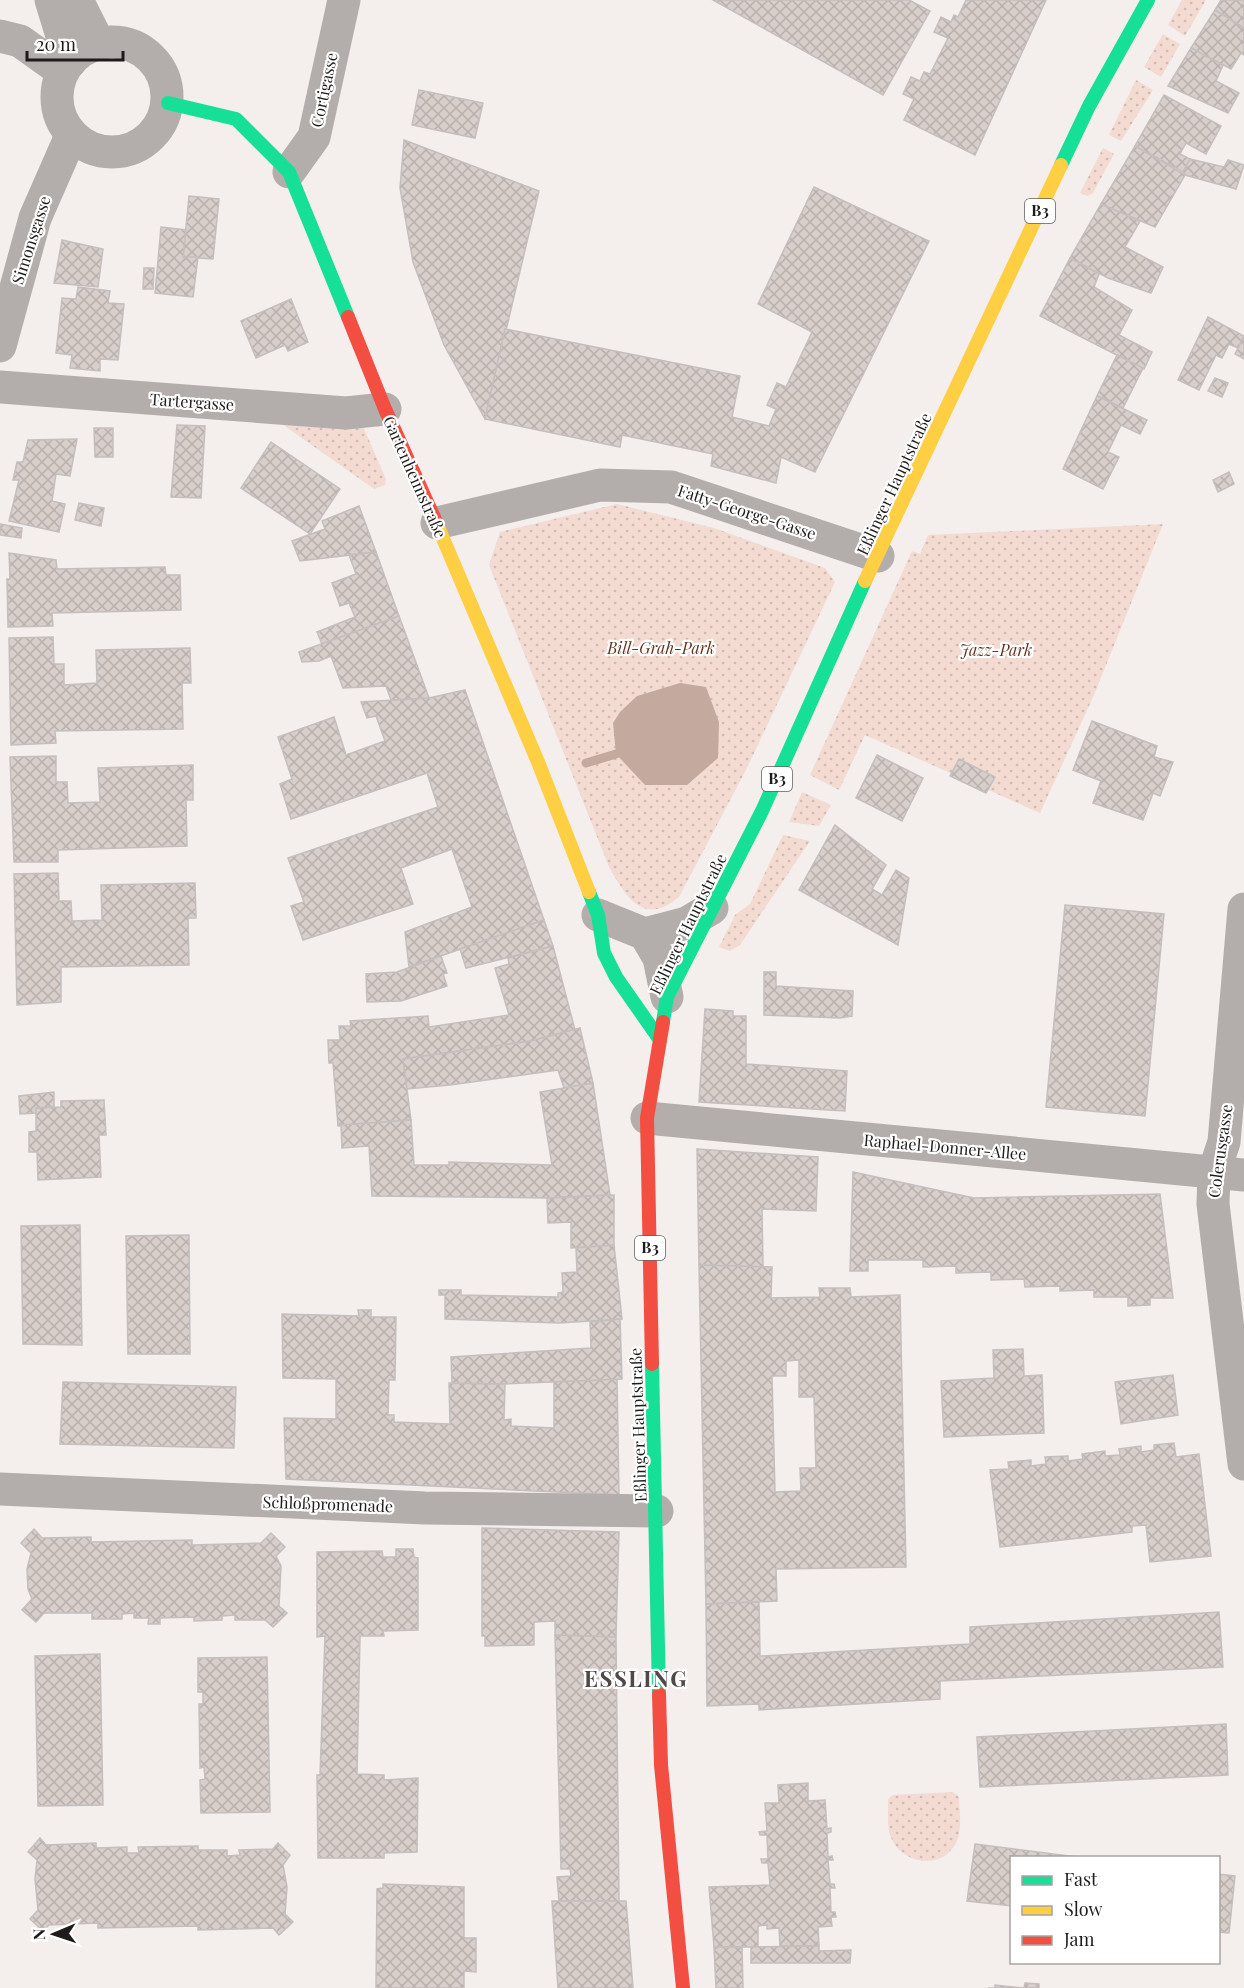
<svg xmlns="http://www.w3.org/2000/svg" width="1244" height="1988" viewBox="0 0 1244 1988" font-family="'Playfair Display',serif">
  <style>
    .grass { fill: url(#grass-dots) }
    .water { fill: #c4a99f }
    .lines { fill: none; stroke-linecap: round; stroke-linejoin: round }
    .stream { stroke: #c4a99f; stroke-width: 9 }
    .building { fill: url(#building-cross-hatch); stroke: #c4bfbe; stroke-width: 1.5; fill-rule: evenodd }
    .street { stroke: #b3adab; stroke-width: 33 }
    .fast { stroke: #16e098; stroke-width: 14 }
    .slow { stroke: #ffcf43; stroke-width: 14 }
    .jam { stroke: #f24e42; stroke-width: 14 }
    .labels { text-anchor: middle; stroke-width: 4.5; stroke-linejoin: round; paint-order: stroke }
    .shield { fill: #fff; stroke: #625f5f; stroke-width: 1.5 }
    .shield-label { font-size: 15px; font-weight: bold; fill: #1e1b1a }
    .street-label { font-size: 16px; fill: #1e1b1a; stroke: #fff }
    .park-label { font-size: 16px; font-style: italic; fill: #65331d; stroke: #fff }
    .district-label { font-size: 22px; font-weight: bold; letter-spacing: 1.5px; fill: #504945; stroke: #fff }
  </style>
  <defs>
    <pattern id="grass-dots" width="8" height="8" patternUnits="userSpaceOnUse" patternTransform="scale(1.5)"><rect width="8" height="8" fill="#f3dbd2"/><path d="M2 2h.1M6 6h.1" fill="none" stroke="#d0bbb4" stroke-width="1.8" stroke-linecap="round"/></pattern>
    <pattern id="building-cross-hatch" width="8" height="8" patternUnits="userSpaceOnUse" patternTransform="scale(1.5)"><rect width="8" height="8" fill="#d8ceca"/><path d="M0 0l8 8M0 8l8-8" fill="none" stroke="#b9b0ad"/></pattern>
  </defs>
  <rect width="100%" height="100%" fill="#f4eeed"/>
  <!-- grass -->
  <g class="grass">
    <polygon points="1182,0 1206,0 1185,36 1168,25"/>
    <polygon points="1163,34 1180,44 1161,77 1144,67"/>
    <polygon points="1136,80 1153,90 1121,141 1109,135"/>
    <polygon points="1103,148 1114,154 1093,193 1088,196 1080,193"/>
    <polygon points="361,422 386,479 385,485 374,489 282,424"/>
    <path d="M617 504 714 528 825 568 835 582 746 770 679 897C643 927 626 897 609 867L489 565 500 532Z"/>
    <polygon points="1163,524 1094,695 1040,813 865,735 839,790 810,775 912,551 920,554 928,535"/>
    <polygon points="802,792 831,805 819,826 789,822"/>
    <polygon points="783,835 810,841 740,945 730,951 719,947 735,915 750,904"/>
    <path d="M953 1792 959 1797C959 1811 963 1829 956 1843 942 1870 905 1865 892 1840 886 1829 889 1811 888 1799L893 1795Z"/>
  </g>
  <!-- water -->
  <polygon class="water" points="680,683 706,687 719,722 718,758 687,785 645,785 616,754 613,723 620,712 637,696"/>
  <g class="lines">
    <!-- stream -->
    <polyline class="stream" points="586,763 616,754"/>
  </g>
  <!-- building -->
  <g class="building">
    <polygon points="713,0 909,0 930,11 883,95"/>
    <polygon points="966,0 1046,0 975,155 904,120 914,99 903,94 911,77 920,81 924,72 930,74 948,38 934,32 941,17 951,22 954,15 958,17"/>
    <polygon points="1221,0 1244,0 1244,28 1215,10"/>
    <polygon points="1215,10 1244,28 1244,55 1241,53 1231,69 1191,48"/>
    <polygon points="1191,48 1223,65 1216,81 1239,93 1228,113 1168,86"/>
    <polygon points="419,90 483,103 475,138 412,125"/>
    <polygon points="1164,95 1221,126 1206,154 1186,143 1180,154 1190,159 1183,172 1135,146"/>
    <polygon points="404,140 539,191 485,419 444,345 413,262 400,188"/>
    <polygon points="1135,146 1185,175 1155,227 1101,204"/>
    <polygon points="1190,159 1224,167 1228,160 1244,165 1236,189 1185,175 1183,172"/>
    <polygon points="814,187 929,241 815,472 781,457 776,483 711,466 713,454 622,435 620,447 485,419 505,329 740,376 732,417 769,426 776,409 767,405 777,383 786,387 812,332 758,304"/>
    <polygon points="189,196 219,199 213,259 183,257"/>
    <polygon points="1101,204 1140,221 1125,247 1163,267 1151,293 1108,278 1070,258"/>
    <polygon points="161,227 186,230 183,257 198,257 193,297 155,293"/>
    <polygon points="62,240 103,249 98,287 54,283"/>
    <polygon points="1070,258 1099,274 1094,287 1132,310 1119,335 1152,352 1144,369 1040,316"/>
    <polygon points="144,268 154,268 153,289 143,289"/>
    <polygon points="78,287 110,291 108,303 124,304 118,360 100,359 100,371 70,368 72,355 56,353 62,298 76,299"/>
    <polygon points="291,299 308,342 288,351 285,345 256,358 241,321"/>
    <polygon points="1208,317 1244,336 1238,348 1229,344 1222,358 1216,355 1199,390 1178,380"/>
    <polygon points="1244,336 1244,359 1235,354"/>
    <polygon points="1117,355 1143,368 1123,408 1097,396"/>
    <polygon points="1215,378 1228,383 1222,397 1208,391"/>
    <polygon points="1097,396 1147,420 1140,434 1121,425 1108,452 1119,457 1103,489 1063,469"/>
    <polygon points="177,425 205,426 201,498 171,497"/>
    <polygon points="94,428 113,428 113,457 95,457"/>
    <polygon points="77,439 70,476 56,474 52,501 65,504 59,532 9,521 19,480 13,480 17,462 23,462 28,440"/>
    <polygon points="271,442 340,489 310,534 241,488"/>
    <polygon points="1229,472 1234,484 1218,492 1213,480"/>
    <polygon points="79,503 104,508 101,526 75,520"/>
    <polygon points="359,506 376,552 300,561 292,541 325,529 322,521"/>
    <polygon points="0,524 22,528 21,538 0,535"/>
    <polygon points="376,552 399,616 322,644 317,632 355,617 349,603 340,606 332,583 356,574 349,555"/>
    <polygon points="9,553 56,560 57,569 165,567 166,575 180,575 181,610 52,613 53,626 8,627 7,579 10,579"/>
    <polygon points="399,616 429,698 391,700 386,686 343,688 331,656 319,661 302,662 299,652"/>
    <polygon points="53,637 54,664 64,664 64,685 97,683 96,650 190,648 191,683 182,683 183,729 55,731 56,743 11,745 9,638"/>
    <polygon points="465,690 544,920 409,967 405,932 472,907 452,849 401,868 413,904 303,940 291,906 304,902 288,858 438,807 427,773 291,819 280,784 292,779 278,737 334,717 346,755 385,741 376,716 367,718 361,702 429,698"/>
    <polygon points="1092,721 1157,746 1154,757 1173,762 1160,796 1153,793 1143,820 1093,803 1101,781 1073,770"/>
    <polygon points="877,755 923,778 902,821 856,798"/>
    <polygon points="56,756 56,782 67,782 68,803 100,802 98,768 193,765 193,800 186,800 187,846 58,850 58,862 14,862 10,757"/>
    <polygon points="959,759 995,777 986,793 950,776"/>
    <polygon points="835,825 886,865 872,889 882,895 896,870 909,878 898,945 799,890"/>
    <polygon points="58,873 59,901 71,901 72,921 102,920 101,885 195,883 196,918 188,918 189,965 61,967 61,1002 17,1005 14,874"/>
    <polygon points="1065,905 1164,914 1145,1116 1046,1107"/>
    <polygon points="544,920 553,946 466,968 460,949"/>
    <polygon points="553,946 575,1030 531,1041 403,1059 411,1120 338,1126 333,1063 329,1063 328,1040 340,1040 339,1026 351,1026 350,1021 428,1016 429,1027 509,1015 495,968 509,964 508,958"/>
    <polygon points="441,956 447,973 443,974 447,986 401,1001 367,1002 366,974 397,972"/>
    <polygon points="764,972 776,972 776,986 853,991 852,1016 840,1018 764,1015"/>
    <polygon points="705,1009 733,1011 733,1016 746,1016 746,1064 847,1071 845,1111 699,1102"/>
    <polygon points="580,1028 593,1083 564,1088 558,1070 450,1085 407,1089 403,1059 531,1041"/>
    <polygon points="593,1083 610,1195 547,1198 372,1196 369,1146 342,1148 341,1125 411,1120 414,1165 449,1165 449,1162 552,1165 540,1092"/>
    <polygon points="54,1092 54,1107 36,1108 36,1113 20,1114 19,1096"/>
    <polygon points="104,1100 106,1135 99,1135 101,1177 38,1180 37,1152 29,1152 29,1132 36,1131 36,1108 61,1107 61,1101"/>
    <polygon points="697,1149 818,1157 816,1211 762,1209 763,1267 699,1265"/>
    <polygon points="853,1172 974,1198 1160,1194 1173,1298 1150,1298 1150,1305 1128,1306 1128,1297 1094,1297 1094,1290 1060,1291 1060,1286 1025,1287 1024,1279 991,1280 991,1272 956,1273 956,1266 923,1267 923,1260 868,1260 868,1271 850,1271"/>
    <polygon points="614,1195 614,1245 571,1248 571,1222 548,1223 547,1198"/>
    <polygon points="80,1225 82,1345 23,1344 21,1226"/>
    <polygon points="189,1235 190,1354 128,1354 126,1236"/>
    <polygon points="614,1245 622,1319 559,1323 445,1319 445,1295 439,1295 439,1290 461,1290 461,1295 558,1297 558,1293 563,1292 562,1273 577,1272 576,1248"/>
    <path d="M699 1265 772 1267 771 1298 820 1297 819 1288H850L851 1297 900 1295 906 1567 776 1569 777 1601 706 1604ZM799 1360V1397H814L816 1468H800L801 1491 775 1492 772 1376H786V1361Z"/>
    <polygon points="358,1310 371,1310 371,1317 396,1317 395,1380 389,1380 388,1415 394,1415 394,1422 450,1424 449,1383 505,1384 504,1420 511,1419 511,1426 554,1428 554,1380 617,1378 619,1495 286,1479 284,1418 336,1419 336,1379 283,1378 282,1314 359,1316"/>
    <polygon points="620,1319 622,1379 505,1384 452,1383 451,1357 591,1348 590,1322"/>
    <polygon points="1023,1349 1024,1376 1042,1375 1044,1433 944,1437 941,1381 994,1378 993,1350"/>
    <polygon points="1173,1375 1178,1415 1121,1424 1115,1382"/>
    <polygon points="63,1382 236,1387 234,1448 60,1444"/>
    <polygon points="1174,1443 1176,1457 1199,1454 1211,1556 1150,1562 1146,1525 1132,1526 1132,1532 1000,1547 990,1470 1009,1469 1008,1462 1031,1460 1031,1466 1046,1464 1045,1457 1068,1456 1068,1461 1083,1459 1082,1454 1105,1451 1105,1456 1120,1455 1119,1449 1141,1446 1141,1452 1154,1450 1154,1445"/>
    <polygon points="482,1528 619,1532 616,1637 555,1635 555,1621 534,1622 534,1645 485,1646 485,1636 482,1636"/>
    <polygon points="34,1529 42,1538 91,1537 91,1542 192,1540 192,1545 261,1543 271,1533 285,1547 276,1556 281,1566 279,1606 287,1613 273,1627 265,1620 235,1620 235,1615 222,1616 222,1620 194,1621 194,1617 160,1618 160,1624 148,1624 149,1618 134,1618 134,1613 122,1614 122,1619 92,1619 92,1613 44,1613 36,1622 22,1610 32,1599 28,1589 27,1569 31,1553 21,1543"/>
    <polygon points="396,1549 413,1549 414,1557 418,1558 418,1630 383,1631 384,1636 360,1636 357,1774 384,1775 384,1780 418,1778 417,1852 384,1853 384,1858 318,1858 317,1775 320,1775 325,1636 317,1637 317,1552 382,1551 383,1557 396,1557"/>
    <polygon points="759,1602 760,1656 970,1644 970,1627 1219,1612 1223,1667 940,1681 940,1699 759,1710 759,1704 707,1706 706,1604"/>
    <polygon points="555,1635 616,1637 619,1901 559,1901 557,1877 571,1876 570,1869 561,1869"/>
    <polygon points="100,1654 103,1805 38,1806 35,1656"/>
    <polygon points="267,1657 270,1812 201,1813 200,1780 205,1779 204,1767 200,1768 199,1704 203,1704 203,1692 198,1692 198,1658"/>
    <polygon points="1226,1724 1228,1775 980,1787 977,1737"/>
    <polygon points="808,1783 808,1801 825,1800 827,1829 831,1828 831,1832 827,1833 828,1857 832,1856 833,1860 828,1860 830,1884 834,1884 835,1888 830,1888 831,1912 835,1912 836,1917 831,1917 832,1926 818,1927 819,1946 780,1946 779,1928 767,1929 767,1925 758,1926 758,1947 714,1947 709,1887 770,1885 768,1863 762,1863 761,1859 768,1859 767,1835 760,1835 759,1832 767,1831 765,1803 779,1803 778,1785"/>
    <polygon points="40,1838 46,1845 96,1843 96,1848 127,1847 127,1853 139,1853 138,1847 198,1846 198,1850 227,1850 227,1856 240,1855 239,1850 273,1849 278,1843 290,1855 283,1865 287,1887 285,1914 293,1922 279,1935 273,1928 198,1930 198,1926 98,1928 98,1923 49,1925 43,1931 30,1919 38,1910 35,1879 37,1860 28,1852"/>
    <polygon points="975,1844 1085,1858 1012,1858 1012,1906 967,1901"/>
    <polygon points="1218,1874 1235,1876 1229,1933 1218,1932"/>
    <polygon points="383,1884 464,1887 464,1938 476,1938 476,1972 464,1971 464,1988 376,1988 377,1889 383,1888"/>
    <polygon points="552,1901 626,1901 633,1988 558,1988"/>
    <polygon points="819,1946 819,1951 851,1950 850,1963 751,1963 751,1947"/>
    <polygon points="714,1947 742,1947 743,1988 716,1988"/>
    <polygon points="1025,1983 1039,1984 1039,1988 988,1988 995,1988 995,1985 1024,1988"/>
  </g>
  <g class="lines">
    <!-- street -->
    <g class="street">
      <polyline points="51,0 70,62"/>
      <polyline points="77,0 99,44"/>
      <polyline points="0,36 20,41 62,71"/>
      <circle cx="112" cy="97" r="55"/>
      <polyline points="289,172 314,137 344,0"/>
      <polyline points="0,346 35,218 71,136"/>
      <polyline points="0,387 346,413 385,409"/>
      <polyline points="437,523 600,485 671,487 878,556"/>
      <polyline points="1244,909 1224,1142 1214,1172 1213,1204 1244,1464"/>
      <polyline points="598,915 645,934 659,958 667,997"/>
      <polyline points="645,934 687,923 712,908"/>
      <polyline points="647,1118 1244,1175"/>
      <polyline points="0,1489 425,1508 657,1511"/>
    </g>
    <!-- fast -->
    <g class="fast">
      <polyline points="168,103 236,119 289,172 348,317"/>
      <polyline points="1061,165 1089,106 1148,0"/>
      <polyline points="589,892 598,915 604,953 616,977 660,1040"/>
      <polyline points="663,1022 667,997 762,811 865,581"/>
      <polyline points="652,1364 659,1694"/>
    </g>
    <!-- slow -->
    <g class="slow">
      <polyline points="436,522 538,762 589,892"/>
      <polyline points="865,581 1061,165"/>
    </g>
    <!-- jam -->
    <g class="jam">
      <polyline points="348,317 385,409 436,522"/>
      <polyline points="652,1364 647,1118 663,1022"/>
      <polyline points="659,1694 661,1765 683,1988"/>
    </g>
  </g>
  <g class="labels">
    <!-- shield labels -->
    <g class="shield">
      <rect x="1025" y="199" width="30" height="24" rx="4.5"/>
      <rect x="762" y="767" width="30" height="24" rx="4.5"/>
      <rect x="635" y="1236" width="30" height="24" rx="4.5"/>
    </g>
    <g class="shield-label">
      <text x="1040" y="216">B3</text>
      <text x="777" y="784">B3</text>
      <text x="650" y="1253">B3</text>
    </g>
    <!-- street labels -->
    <g class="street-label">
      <text transform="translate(324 90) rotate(-78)" y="6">Cortigasse</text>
      <text transform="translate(31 240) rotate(-72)" y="6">Simonsgasse</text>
      <text transform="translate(192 402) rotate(4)" y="6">Tartergasse</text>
      <text transform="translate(415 477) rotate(66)" y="6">Gartenheimstraße</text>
      <text transform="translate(894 484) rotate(-65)" y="6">Eßlinger Hauptstraße</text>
      <text transform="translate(747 512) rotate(18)" y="6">Fatty-George-Gasse</text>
      <text transform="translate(688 924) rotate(-64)" y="6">Eßlinger Hauptstraße</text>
      <text transform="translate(945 1147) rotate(5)" y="6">Raphael-Donner-Allee</text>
      <text transform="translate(1220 1151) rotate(-82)" y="6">Colerusgasse</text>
      <text transform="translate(638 1425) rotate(-92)" y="6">Eßlinger Hauptstraße</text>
      <text transform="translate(328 1504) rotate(2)" y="6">Schloßpromenade</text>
    </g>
    <!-- park labels -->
    <g class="park-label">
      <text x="661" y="654">Bill-Grah-Park</text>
      <text x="996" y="656">Jazz-Park</text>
    </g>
    <!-- district labels -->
    <g class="district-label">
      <text x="636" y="1687">ESSLING</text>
    </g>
  </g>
  <!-- legend -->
  <rect x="1010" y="1856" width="210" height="108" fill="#ffffff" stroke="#a5a4a3" stroke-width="1.5"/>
  <rect x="1022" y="1876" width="30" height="9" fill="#16e098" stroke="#a5a4a3" stroke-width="1.5"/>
  <text x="1064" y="1886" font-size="18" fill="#1e1b1a">Fast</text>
  <rect x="1022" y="1906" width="30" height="9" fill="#ffcf43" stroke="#a5a4a3" stroke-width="1.5"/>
  <text x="1064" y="1916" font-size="18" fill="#1e1b1a">Slow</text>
  <rect x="1022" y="1936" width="30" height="9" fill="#f24e42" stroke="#a5a4a3" stroke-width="1.5"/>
  <text x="1064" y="1946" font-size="18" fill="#1e1b1a">Jam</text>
  <!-- north arrow -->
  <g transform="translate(54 1934) rotate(268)" stroke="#ffffff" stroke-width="4.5" paint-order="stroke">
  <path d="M0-4.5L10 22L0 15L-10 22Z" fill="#1e1b1a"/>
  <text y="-9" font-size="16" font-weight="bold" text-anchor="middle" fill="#1e1b1a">N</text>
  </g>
  <!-- scale -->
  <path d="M27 51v9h96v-9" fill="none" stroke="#1e1b1a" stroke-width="3"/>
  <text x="36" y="51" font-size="18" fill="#1e1b1a" stroke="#ffffff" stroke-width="4.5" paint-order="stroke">20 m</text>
</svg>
